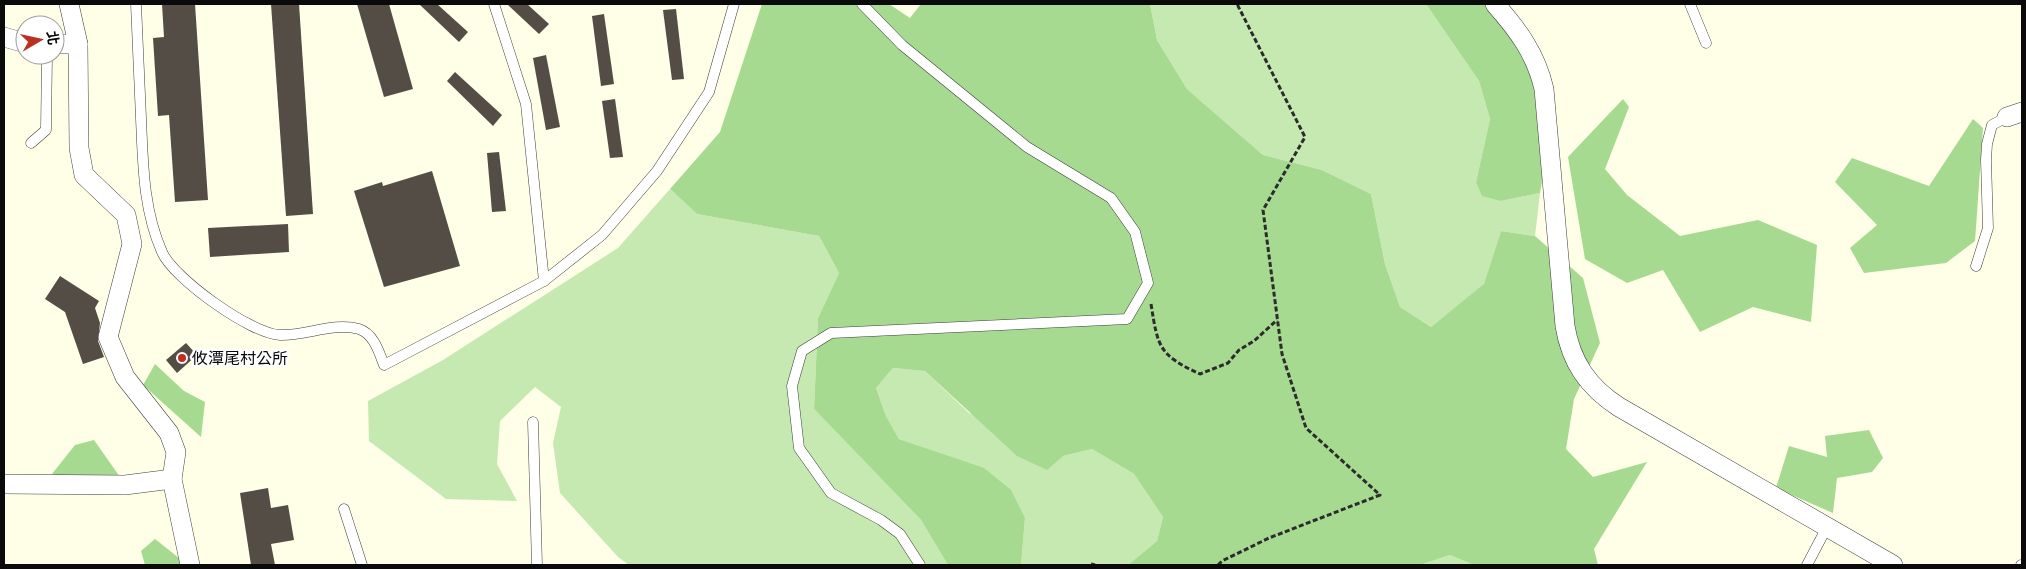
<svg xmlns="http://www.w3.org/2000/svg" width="2026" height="569" viewBox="0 0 2026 569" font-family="Spectral,'Noto Sans TC',serif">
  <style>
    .green { fill: #c5e9b1 }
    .forest { fill: #a6da90 }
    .building { fill: #534d46 }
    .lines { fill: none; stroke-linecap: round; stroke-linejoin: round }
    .service-casing { stroke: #3d3d3d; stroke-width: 11 }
    .minor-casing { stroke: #3d3d3d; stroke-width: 20 }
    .path { stroke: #2c2c2c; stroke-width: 3; stroke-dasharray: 5 2.5; stroke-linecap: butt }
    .service { stroke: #fff; stroke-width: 10 }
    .minor { stroke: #fff; stroke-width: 19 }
    .poi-dot { fill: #bc3020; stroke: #fff; stroke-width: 2 }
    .labels { text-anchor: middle; stroke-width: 5; stroke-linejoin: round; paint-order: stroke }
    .poi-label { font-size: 16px; fill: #0a0a0a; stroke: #fff; text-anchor: start }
  </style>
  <rect width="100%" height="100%" fill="#fffee7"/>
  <!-- green -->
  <g class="green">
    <polygon points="1150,4 1426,4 1479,81 1490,119 1476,182 1501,201 1540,193 1535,236 1501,231 1484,285 1431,327 1400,307 1385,264 1371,194 1322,170 1263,155 1187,89 1157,40"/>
    <polygon points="670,189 697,214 819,236 839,273 818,318 814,409 921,520 948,565 629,565 618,557 560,493 553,443 561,407 535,387 500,421 497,464 517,501 446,499 369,441 368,401 443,360 618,248"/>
    <polygon points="893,368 925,371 969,413 1063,456 1092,449 1134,474 1163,517 1157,541 1128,565 1021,565 1025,518 933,451 899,439 886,416 876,388"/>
    <polygon points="1450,555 1474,565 1420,565"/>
  </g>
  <!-- forest -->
  <g class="forest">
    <polygon points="762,4 889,4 910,18 921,4 1150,4 1157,40 1187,89 1263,155 1322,170 1371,194 1385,264 1400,307 1431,327 1484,284 1501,231 1535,236 1583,278 1600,343 1574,399 1566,449 1593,477 1647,462 1594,549 1598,565 1474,565 1450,555 1420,565 1128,565 1157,541 1163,517 1134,474 1092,449 1063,456 1047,470 1017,456 925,371 893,368 876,388 886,416 899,439 984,468 1011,490 1025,518 1021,565 948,565 921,520 814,409 818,318 839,273 819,236 697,214 670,189 720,132"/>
    <polygon points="1426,4 1486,4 1506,28 1538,85 1547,151 1540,193 1501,201 1482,196 1476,182 1490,119 1479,81"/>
    <polygon points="1623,99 1629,107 1605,169 1627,195 1680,236 1758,220 1817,245 1811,322 1753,307 1700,332 1663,270 1627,283 1585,259 1568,157"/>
    <polygon points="1973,119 1983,128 1975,241 1946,263 1864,273 1850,248 1877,225 1835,182 1852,158 1929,186"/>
    <polygon points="155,364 184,391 205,402 201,437 143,385"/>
    <polygon points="1869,430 1883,458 1872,472 1837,478 1833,513 1776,488 1789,446 1827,457 1825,436"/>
    <polygon points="94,440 120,477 109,490 52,474 75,445"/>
    <polygon points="155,539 179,558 183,565 145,565 141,551"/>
  </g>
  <!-- building -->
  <g class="building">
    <polygon points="162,4 195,4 208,200 175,202 169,115 158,116 153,38 164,37"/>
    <polygon points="271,4 299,4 313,214 286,216"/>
    <polygon points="357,4 389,4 413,89 384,97"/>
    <polygon points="419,4 437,4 468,32 459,42"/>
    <polygon points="507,4 527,4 549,24 539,34"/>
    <polygon points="676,9 684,79 672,80 663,10"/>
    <polygon points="604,14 614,84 601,86 592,16"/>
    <polygon points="546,55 560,127 546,130 533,58"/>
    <polygon points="455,72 502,115 493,126 447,81"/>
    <polygon points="615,99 623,157 610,158 602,101"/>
    <polygon points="499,152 506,211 492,212 487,153"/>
    <polygon points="432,171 460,266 384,287 354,191 382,182 383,186"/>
    <polygon points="288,224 289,252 210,257 208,228"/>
    <polygon points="60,276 99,301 95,308 100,323 98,341 104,357 83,364 65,312 45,299"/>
    <polygon points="186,343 197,355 177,373 166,360"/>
    <polygon points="268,488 271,508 288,505 294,540 271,544 275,565 251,565 240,493"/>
  </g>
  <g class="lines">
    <!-- service casing -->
    <g class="service-casing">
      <g id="service">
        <path d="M136 4C138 42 139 80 141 118 143 163 143 209 162 252 173 278 251 334 280 335 305 336 334 322 359 329 374 334 379 352 384 365L544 281 602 235 657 171 709 92 734 4"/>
        <polyline points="494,4 526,104 544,281"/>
        <polyline points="862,4 902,45 1027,147 1111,198 1135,232 1148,283 1127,319 831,333 802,351 792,386 799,448 831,493 881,520 900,534 920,565"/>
        <polyline points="1690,4 1706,43"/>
        <polyline points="31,143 46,130 47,55"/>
        <polyline points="1976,266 1988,228 1986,160 1987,144 1992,125 2007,117"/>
        <polyline points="533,422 537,565"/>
        <polyline points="344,509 362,565"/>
        <polyline points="1807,565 1827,527"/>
        <polyline points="2021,565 2022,565"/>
      </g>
    </g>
    <!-- minor casing -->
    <g class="minor-casing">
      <g id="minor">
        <polyline points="69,4 78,44 79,148 84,175 126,215 132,244 108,337 125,377 169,433 176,452 172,479 190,565"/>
        <path d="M1495 4C1518 30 1536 54 1544 89L1565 326C1571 362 1588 387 1619 407L1893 565"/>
        <polyline points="4,37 25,43"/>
        <polyline points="55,44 78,44"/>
        <polyline points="2007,117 2022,112"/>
        <polyline points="4,484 125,485 172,479"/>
      </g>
    </g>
    <!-- path -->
    <g class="path">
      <path d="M1151 304C1158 348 1159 355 1200 374L1228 363 1239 350 1254 341 1277 320"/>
      <polyline points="1091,564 1095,565"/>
      <polyline points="1218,565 1222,561 1269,538 1380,495 1306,428 1282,354 1263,210 1305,137 1237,4"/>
    </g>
    <!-- service -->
    <use href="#service" class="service"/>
    <!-- minor -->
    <use href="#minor" class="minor"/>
  </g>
  <!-- markers -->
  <circle class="poi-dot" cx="182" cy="358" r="5"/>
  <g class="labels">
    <!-- poi labels -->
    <g class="poi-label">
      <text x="192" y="364">攸潭尾村公所</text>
    </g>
  </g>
  <!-- border -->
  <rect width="2026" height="569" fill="none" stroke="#0a0a0a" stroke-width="10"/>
  <!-- north arrow -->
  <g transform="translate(40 40) rotate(81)"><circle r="24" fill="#ffffff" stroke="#9d9d9d"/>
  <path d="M0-4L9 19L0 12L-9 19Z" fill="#bc3020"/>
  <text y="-8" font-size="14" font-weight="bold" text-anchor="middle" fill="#0a0a0a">北</text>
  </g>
</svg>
